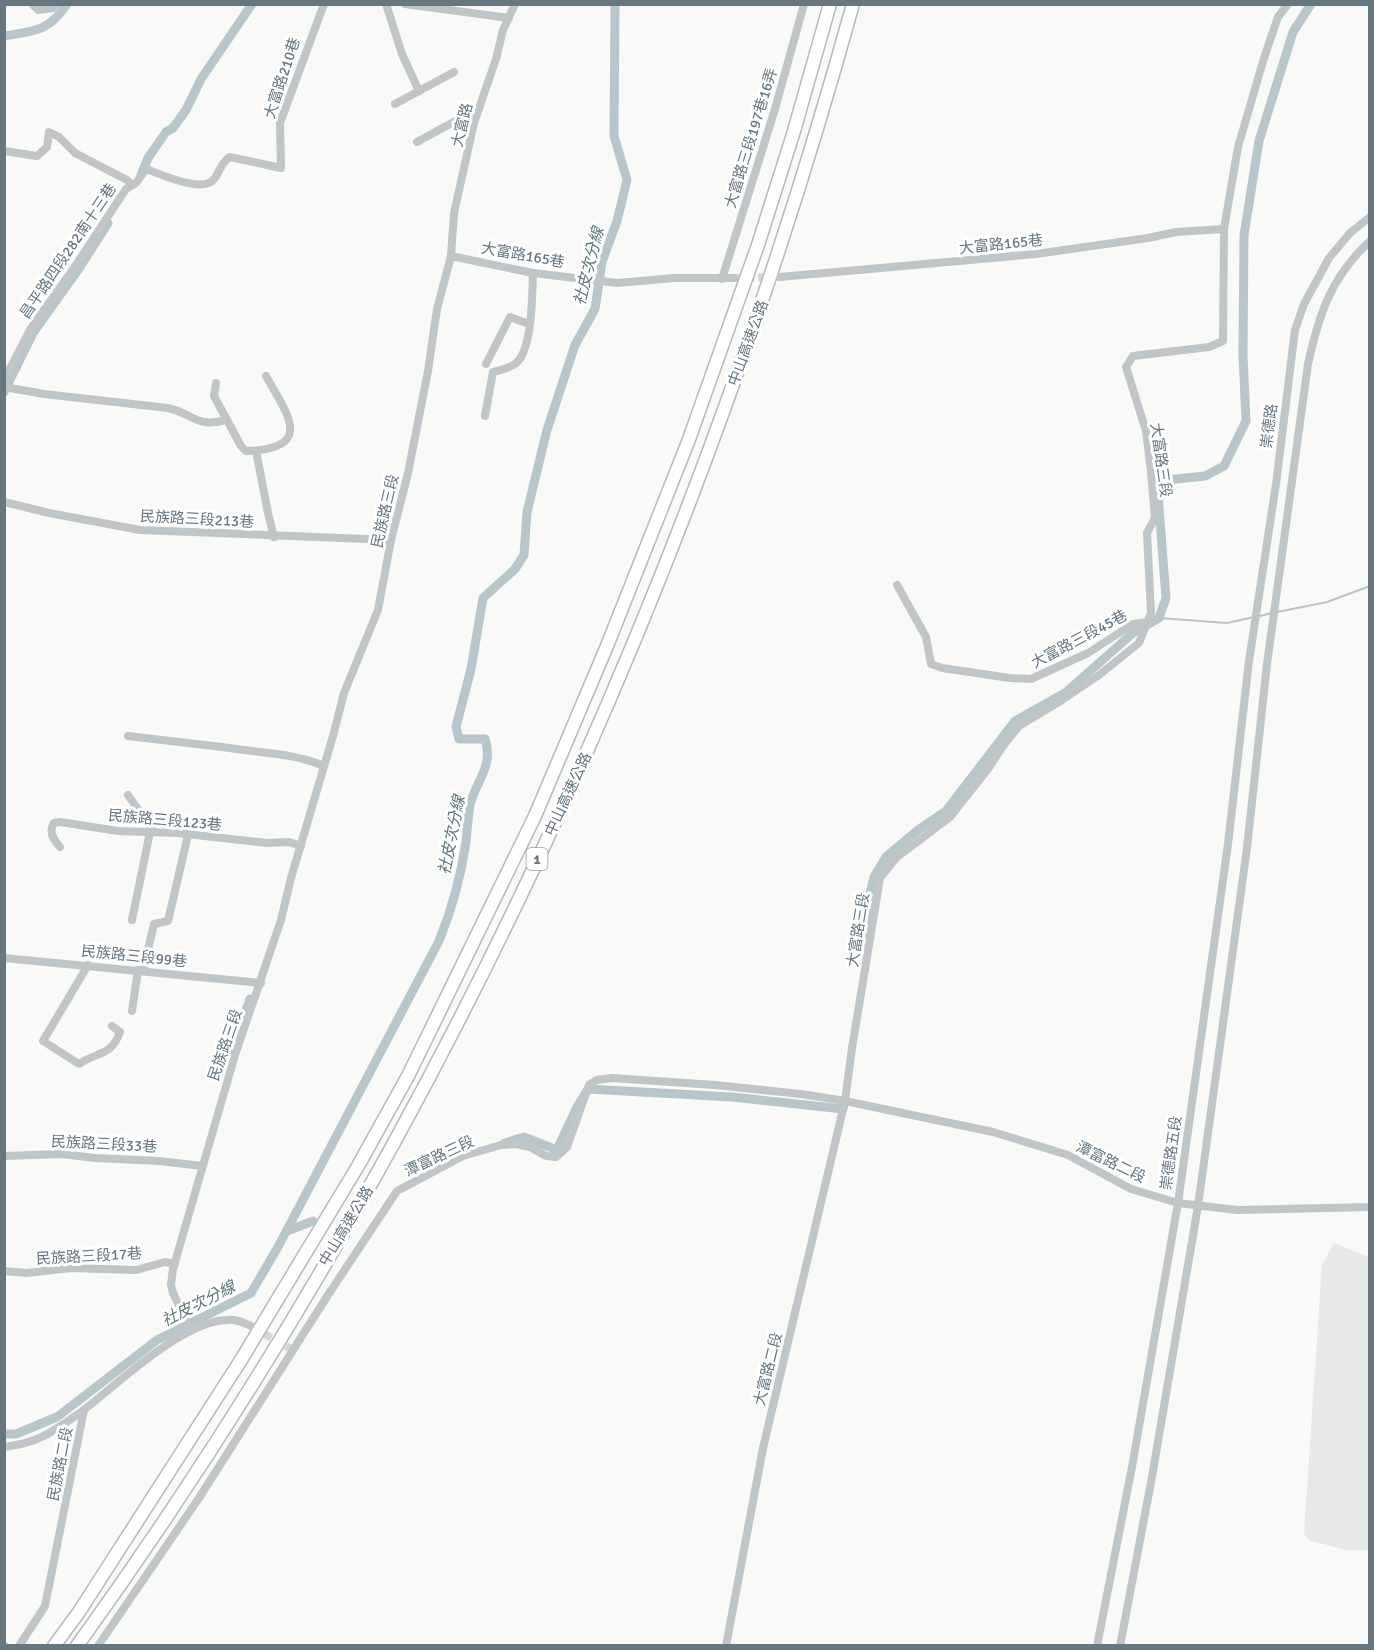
<svg xmlns="http://www.w3.org/2000/svg" width="1374" height="1650" viewBox="0 0 1374 1650" font-family="Signika,'Noto Sans TC',sans-serif">
  <style>
    .built { fill: #e7e9e8 }
    .lines { fill: none; stroke-linecap: round; stroke-linejoin: round }
    .stream { stroke: #b9c6c9; stroke-width: 2 }
    .canal { stroke: #b9c6c9; stroke-width: 9 }
    .minor-tunnel { stroke: #d4d8d9; stroke-width: 8; stroke-dasharray: 8 4; stroke-linecap: butt }
    .highway-casing { stroke: #b4b9bb; stroke-width: 15 }
    .minor { stroke: #c0c5c8; stroke-width: 8 }
    .highway { stroke: #fff; stroke-width: 12 }
    .labels { text-anchor: middle; stroke-width: 6; stroke-linejoin: round; paint-order: stroke }
    .shield { fill: #fff; stroke: #94a0a6; stroke-width: 1.5 }
    .shield-label { font-size: 14px; font-weight: bold; fill: #667780 }
    .street-label { font-size: 15px; fill: #667780; stroke: #fff }
    .water-label { font-size: 16px; font-style: italic; fill: #60767a; stroke: #fff }
  </style>
  <rect width="100%" height="100%" fill="#f9f9f7"/>
  <!-- built -->
  <polygon class="built" points="1334,1243 1369,1257 1369,1550 1345,1550 1309,1540 1304,1534 1322,1265"/>
  <g class="lines">
    <!-- stream -->
    <g class="stream">
      <polyline points="1277,612 1327,602 1370,586"/>
      <polyline points="1260,616 1272,613"/>
      <polyline points="1159,618 1227,623 1254,617"/>
    </g>
    <!-- canal -->
    <g class="canal">
      <path d="M4 36C35 31 48 32 67 4"/>
      <polyline points="141,175 148,158 166,132 173,128 186,110 201,79 252,4"/>
      <polyline points="4,392 33,333 78,270 108,223"/>
      <polyline points="867,943 867,906 874,877 886,857 918,830 946,811 1015,721 1065,693 1134,632 1159,618 1166,598 1157,481 1205,476 1224,466 1246,421 1243,355 1244,235 1259,141 1293,32 1311,4"/>
      <polyline points="231,1050 250,999"/>
      <polyline points="505,1143 524,1137 557,1150 577,1107 588,1089 732,1097 843,1109 844,1101"/>
      <polyline points="287,1231 313,1221"/>
      <path d="M4 1434H16L57 1417 157 1340 251 1293 278 1247 439 941C452 909 461 876 466 842 467 830 468 818 470 805 476 780 494 767 485 739H459L456 727 471 669 483 598 515 569 524 555 527 512 547 430 575 345 595 309 602 262 617 221 627 180 614 136 615 4"/>
    </g>
    <!-- minor-tunnel -->
    <g class="minor-tunnel">
      <polyline points="734,278 774,277"/>
      <polyline points="254,1328 293,1350"/>
    </g>
    <!-- highway casing -->
    <g class="highway-casing">
      <g id="highway">
        <polyline points="54,1646 79,1612 241,1360 358,1166 408,1076 535,816 607,646 688,442 758,245 794,131 830,4"/>
        <path d="M77 1646C433 1152 691 590 853 4"/>
      </g>
    </g>
    <!-- minor -->
    <g class="minor">
      <polyline points="32,4 38,10 53,8 56,4"/>
      <polyline points="386,4 402,54 419,91"/>
      <polyline points="405,4 509,18"/>
      <polyline points="395,104 454,72"/>
      <polyline points="417,142 459,119 474,123"/>
      <polyline points="4,151 37,156 47,147 49,132 59,137 75,153 127,180 131,184"/>
      <polyline points="451,256 533,273 618,283 674,278 734,278"/>
      <polyline points="780,277 1036,254 1148,238 1176,232 1224,229"/>
      <polyline points="722,279 775,109 804,4"/>
      <polyline points="486,364 510,317 529,324"/>
      <path d="M4 380 31 328 74 268 126 189 136 183 146 169C161 174 202 194 214 179 220 172 221 162 230 157L281 168 280 123 324 4"/>
      <path d="M216 383 214 396 241 446 246 451C315 449 288 415 266 376"/>
      <path d="M4 387 44 394 168 408C195 414 194 428 227 420"/>
      <path d="M485 416 493 372C500 370 509 368 515 364 533 351 532 294 533 273"/>
      <polyline points="256,451 268,513 274,537"/>
      <polyline points="4,502 49,513 140,530 391,540"/>
      <polyline points="897,585 926,637 931,664 942,668 1010,678 1031,679 1088,653 1133,624 1148,622"/>
      <path d="M128 736C169 741 210 745 252 751 276 754 301 756 324 766"/>
      <polyline points="128,795 154,832"/>
      <path d="M60 847C54 840 48 832 54 823L60 822 118 831 177 833 267 843 289 842 301 846"/>
      <polyline points="132,920 150,832"/>
      <polyline points="4,958 261,983"/>
      <path d="M88 965 43 1041 79 1064C98 1051 111 1057 120 1032L112 1026"/>
      <polyline points="143,971 154,924 168,921 188,835"/>
      <polyline points="132,1011 138,970"/>
      <polyline points="4,1156 62,1154 95,1158 159,1161 202,1166"/>
      <polyline points="4,1271 26,1273 71,1268 136,1270 165,1262 175,1264"/>
      <polyline points="191,1331 173,1293 171,1285 173,1269 235,1055 281,920 291,878 333,736 344,693 378,610 391,540 408,473 428,371 437,309 451,256 454,213 474,123 496,59 503,30 515,4"/>
      <path d="M4 1447C40 1443 55 1430 84 1410"/>
      <polyline points="4,1645 5,1646"/>
      <path d="M19 1646 45 1606 84 1410C118 1383 183 1321 227 1320 237 1319 245 1323 253 1327"/>
      <polyline points="98,1646 199,1498 328,1295 397,1191 463,1156 501,1145 516,1144 530,1147 546,1156 556,1157 567,1147 589,1085 597,1080 612,1078 715,1085 801,1094 845,1101 993,1132 1068,1155 1131,1189 1178,1203 1237,1210 1370,1207"/>
      <polyline points="726,1646 763,1448 845,1101 852,1048 880,878 897,857 950,817 988,769 1003,746 1019,726 1062,700 1099,675 1139,643 1151,613 1147,533 1155,518 1151,471 1146,431 1126,367 1133,356 1209,347 1223,341 1224,229 1238,147 1264,58 1278,17 1288,4"/>
      <polyline points="1097,1646 1132,1467 1178,1203 1228,844 1249,661 1276,484 1295,330 1304,304 1329,258 1350,233 1370,217"/>
      <path d="M1120 1646 1152 1477 1198 1206 1247 848 1267 664 1308 364C1319 314 1331 277 1370 241"/>
    </g>
    <!-- highway -->
    <use href="#highway" class="highway"/>
  </g>
  <g class="labels">
    <!-- shield labels -->
    <rect class="shield" x="526.5" y="848" width="21" height="22" rx="4.5"/>
    <g class="shield-label">
      <text x="537" y="864">1</text>
    </g>
    <!-- street labels -->
    <g class="street-label">
      <text transform="translate(282 78) rotate(-72)" y="5">大富路210巷</text>
      <text transform="translate(462 125) rotate(-76)" y="5">大富路</text>
      <text transform="translate(751 138) rotate(-73)" y="5">大富路三段197巷16弄</text>
      <text transform="translate(1001 244) rotate(-6)" y="5">大富路165巷</text>
      <text transform="translate(68 251) rotate(-56)" y="5">昌平路四段282南十三巷</text>
      <text transform="translate(523 255) rotate(10)" y="5">大富路165巷</text>
      <text transform="translate(748 343) rotate(-70)" y="5">中山高速公路</text>
      <text transform="translate(1269 426) rotate(-83)" y="5">崇德路</text>
      <text transform="translate(1161 460) rotate(82)" y="5">大富路三段</text>
      <text transform="translate(385 511) rotate(-77)" y="5">民族路三段</text>
      <text transform="translate(197 519) rotate(3)" y="5">民族路三段213巷</text>
      <text transform="translate(1079 639) rotate(-28)" y="5">大富路三段45巷</text>
      <text transform="translate(568 794) rotate(-65)" y="5">中山高速公路</text>
      <text transform="translate(165 820) rotate(5)" y="5">民族路三段123巷</text>
      <text transform="translate(858 930) rotate(-81)" y="5">大富路三段</text>
      <text transform="translate(134 956) rotate(6)" y="5">民族路三段99巷</text>
      <text transform="translate(225 1045) rotate(-71)" y="5">民族路三段</text>
      <text transform="translate(104 1144) rotate(3)" y="5">民族路三段33巷</text>
      <text transform="translate(1171 1153) rotate(-82)" y="5">崇德路五段</text>
      <text transform="translate(439 1156) rotate(-25)" y="5">潭富路三段</text>
      <text transform="translate(1111 1162) rotate(26)" y="5">潭富路二段</text>
      <text transform="translate(346 1226) rotate(-59)" y="5">中山高速公路</text>
      <text transform="translate(89 1256) rotate(-3)" y="5">民族路三段17巷</text>
      <text transform="translate(768 1369) rotate(-76)" y="5">大富路二段</text>
      <text transform="translate(60 1464) rotate(-79)" y="5">民族路二段</text>
    </g>
    <!-- water labels -->
    <g class="water-label">
      <text transform="translate(588 266) rotate(-76)" y="6">社皮次分線</text>
      <text transform="translate(451 835) rotate(-79)" y="6">社皮次分線</text>
      <text transform="translate(198 1303) rotate(-27)" y="6">社皮次分線</text>
    </g>
  </g>
  <!-- border -->
  <rect width="1374" height="1650" fill="none" stroke="#667780" stroke-width="12"/>
</svg>
